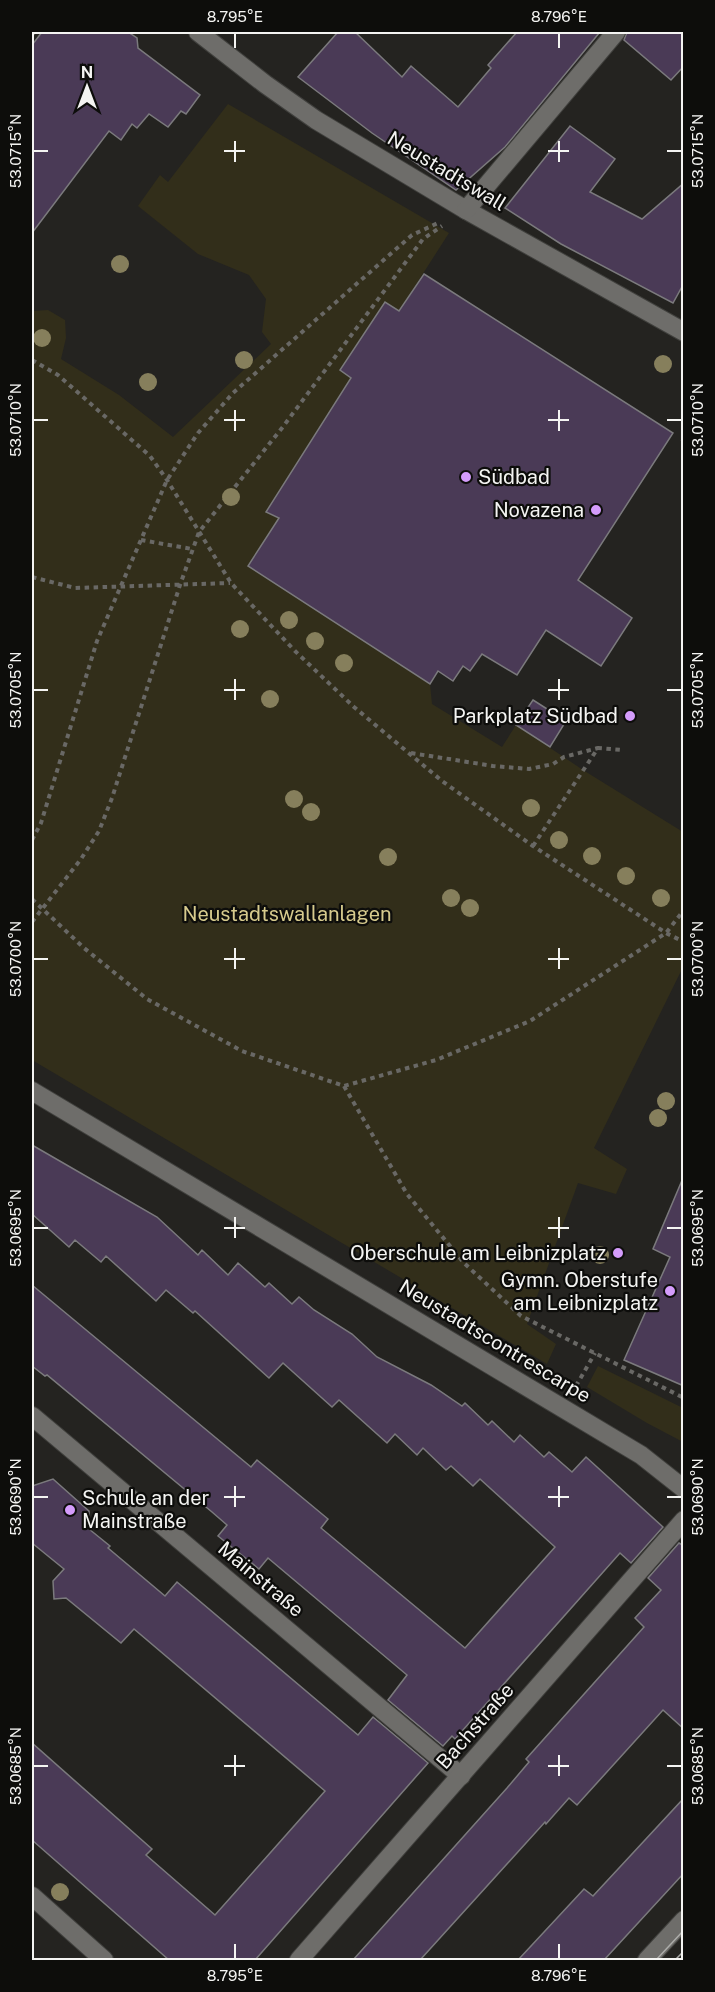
<svg xmlns="http://www.w3.org/2000/svg" width="715" height="1992" viewBox="0 0 715 1992" font-family="'Public Sans',sans-serif">
  <style>
    .green { fill: #322e1a }
    .building { fill: #4a3a56; stroke: #7b7a7d; stroke-width: 1.5 }
    .lines { fill: none; stroke-linecap: round; stroke-linejoin: round }
    .street-casing { stroke: #40403d; stroke-width: 20 }
    .secondary-casing { stroke: #40403d; stroke-width: 20 }
    .path { stroke: #696865; stroke-width: 4; stroke-dasharray: 4.5 4.5; stroke-linecap: butt }
    .street { stroke: #6e6d6a; stroke-width: 18 }
    .secondary { stroke: #6e6d6a; stroke-width: 18 }
    .tram { stroke: #acaca9; stroke-width: 1.5 }
    .tree { fill: #867f5c }
    .ticks { fill: none; stroke: #f4f4f2; stroke-width: 2 }
    .poi-dot { fill: #d49cfb; stroke: #0d0d0b; stroke-width: 2 }
    .labels { text-anchor: middle; stroke-width: 4.5; stroke-linejoin: round; paint-order: stroke }
    .street-label { font-size: 20px; fill: #f4f4f2; stroke: #0d0d0b }
    .poi-label { font-size: 20px; fill: #f4f4f2; stroke: #0d0d0b; text-anchor: end }
    .park-label { font-size: 20px; fill: #d6ca8d; stroke: #0d0d0b }
    .neatline { fill: none; stroke: #f4f4f2; stroke-width: 2 }
    .ticks-label { font-size: 15px; text-anchor: middle; fill: #f4f4f2 }
  </style>
  <rect width="100%" height="100%" fill="#242320"/>
  <!-- green -->
  <g class="green">
    <polygon points="228,104 449,233 399,311 385,302 340,370 353,380 343,395 341,393 266,512 279,518 249,566 430,684 432,704 502,747 516,725 583,770 683,832 683,967 594,1148 627,1169 616,1194 578,1183 527,1324 556,1344 547,1364 32,1060 32,311 48,310 65,320 66,338 61,359 119,395 173,437 271,344 262,332 266,299 249,275 198,254 138,206 160,175 168,182"/>
    <polygon points="598,1366 683,1408 683,1442 647,1423 587,1387"/>
  </g>
  <!-- building -->
  <g class="building">
    <polygon points="42,32 128,32 137,38 138,48 200,95 186,114 181,111 168,127 149,114 137,128 132,124 121,140 109,131 32,233 32,45"/>
    <polygon points="338,32 355,32 402,77 411,66 458,107 491,68 488,65 517,32 600,32 505,147 456,190 372,133 298,77"/>
    <polygon points="627,32 684,32 684,66 671,80 624,40"/>
    <polygon points="570,126 615,159 590,192 642,219 684,183 684,283 673,303 561,244 505,208"/>
    <polygon points="424,274 673,433 578,580 632,618 601,666 546,630 517,675 482,654 470,671 463,666 453,681 438,671 430,684 248,566 279,518 266,512 351,378 340,370 385,302 399,311"/>
    <polygon points="533,700 566,721 550,747 516,725"/>
    <polygon points="32,1145 157,1217 198,1255 202,1250 228,1275 238,1263 265,1287 269,1283 292,1304 299,1297 314,1310 352,1334 377,1357 431,1385 462,1406 465,1403 488,1425 492,1421 514,1442 520,1435 544,1457 549,1452 572,1472 586,1457 663,1527 631,1563 620,1553 455,1739 452,1736 443,1746 388,1700 407,1675 268,1558 259,1569 218,1536 227,1525 212,1512 47,1375 45,1376 32,1366 32,1285 251,1467 257,1460 328,1519 321,1528 465,1648 555,1547 480,1479 473,1486 451,1466 446,1470 423,1448 417,1455 395,1434 387,1443 339,1400 332,1407 283,1363 269,1378 195,1311 193,1313 166,1290 156,1301 106,1256 101,1262 75,1240 69,1247 32,1214"/>
    <polygon points="683,1178 684,1178 684,1386 624,1360 670,1257 653,1249"/>
    <polygon points="53,1479 89,1511 89,1529 110,1546 108,1548 165,1596 177,1582 358,1735 373,1717 428,1763 255,1960 169,1960 32,1840 32,1743 152,1849 146,1855 215,1915 325,1791 134,1629 121,1643 66,1598 54,1599 53,1581 64,1569 32,1543 32,1486"/>
    <polygon points="679,1543 684,1546 684,1729 663,1710 577,1805 569,1798 546,1824 545,1822 420,1960 353,1960 507,1788 529,1762 526,1759 644,1627 635,1618 661,1590 648,1578"/>
    <polygon points="684,1798 684,1873 604,1960 518,1960 584,1889 593,1896"/>
  </g>
  <g class="lines">
    <!-- street casing -->
    <g class="street-casing">
      <g id="street">
        <polyline points="198,32 265,84 316,120 466,210 684,332"/>
        <polyline points="466,210 616,32"/>
        <polyline points="32,1091 641,1455 684,1489"/>
        <polyline points="32,1416 461,1776"/>
        <polyline points="32,1896 104,1960"/>
        <polyline points="299,1960 684,1520"/>
      </g>
    </g>
    <!-- secondary casing -->
    <g class="secondary-casing">
      <polyline id="secondary" points="647,1960 684,1920"/>
    </g>
    <!-- path -->
    <g class="path">
      <polyline points="32,35 34,32"/>
      <polyline points="32,360 58,375 150,456 167,480 231,583 295,651 354,707 442,781 533,846 666,933 684,942"/>
      <polyline points="682,442 684,440"/>
      <polyline points="141,540 192,549"/>
      <polyline points="32,577 75,588 230,583"/>
      <polyline points="411,753 493,766 529,769 553,764 564,757 598,748"/>
      <polyline points="32,840 41,823 97,641 167,480 198,433 233,393 412,235 438,223"/>
      <polyline points="533,846 598,748 623,750"/>
      <polyline points="32,899 84,948 147,999 242,1051 344,1086 436,1060 530,1021 666,933 684,910"/>
      <polyline points="32,922 81,859 99,831 112,798 180,585 199,532 282,428 423,239 442,226"/>
      <polyline points="344,1086 407,1194 464,1263 521,1316 684,1398"/>
      <polyline points="576,1386 595,1353"/>
    </g>
    <!-- street -->
    <use href="#street" class="street"/>
    <!-- secondary -->
    <use href="#secondary" class="secondary"/>
    <!-- tram -->
    <g class="tram">
      <polyline points="656,1960 684,1930"/>
      <polyline points="675,1960 684,1951"/>
    </g>
  </g>
  <!-- trees -->
  <g class="tree">
    <circle cx="120" cy="264" r="9"/>
    <circle cx="42" cy="338" r="9"/>
    <circle cx="244" cy="360" r="9"/>
    <circle cx="663" cy="364" r="9"/>
    <circle cx="148" cy="382" r="9"/>
    <circle cx="231" cy="497" r="9"/>
    <circle cx="289" cy="620" r="9"/>
    <circle cx="240" cy="629" r="9"/>
    <circle cx="315" cy="641" r="9"/>
    <circle cx="344" cy="663" r="9"/>
    <circle cx="270" cy="699" r="9"/>
    <circle cx="294" cy="799" r="9"/>
    <circle cx="531" cy="808" r="9"/>
    <circle cx="311" cy="812" r="9"/>
    <circle cx="559" cy="840" r="9"/>
    <circle cx="592" cy="856" r="9"/>
    <circle cx="388" cy="857" r="9"/>
    <circle cx="626" cy="876" r="9"/>
    <circle cx="451" cy="898" r="9"/>
    <circle cx="661" cy="898" r="9"/>
    <circle cx="470" cy="908" r="9"/>
    <circle cx="666" cy="1101" r="9"/>
    <circle cx="658" cy="1118" r="9"/>
    <circle cx="600" cy="1255" r="9"/>
    <circle cx="60" cy="1892" r="9"/>
  </g>
  <!-- ticks -->
  <path class="ticks" d="M235 33V48M559 33V48M235 141V162M559 141V162M33 151H48M224 151H245M548 151H569M667 151H682M235 410V431M559 410V431M33 420H48M224 420H245M548 420H569M667 420H682M235 679V700M559 679V700M33 690H48M224 690H245M548 690H569M667 690H682M235 948V969M559 948V969M33 959H48M224 959H245M548 959H569M667 959H682M235 1217V1238M559 1217V1238M33 1228H48M224 1228H245M548 1228H569M667 1228H682M235 1486V1507M559 1486V1507M33 1497H48M224 1497H245M548 1497H569M667 1497H682M235 1755V1776M559 1755V1776M33 1766H48M224 1766H245M548 1766H569M667 1766H682M235 1944V1959M559 1944V1959"/>
  <!-- markers -->
  <g class="poi-dot">
    <circle cx="466" cy="477" r="6"/>
    <circle cx="596" cy="510" r="6"/>
    <circle cx="630" cy="716" r="6"/>
    <circle cx="618" cy="1253" r="6"/>
    <circle cx="670" cy="1291" r="6"/>
    <circle cx="70" cy="1510" r="6"/>
  </g>
  <g class="labels">
    <!-- street labels -->
    <g class="street-label">
      <text transform="translate(447 171) rotate(31)" y="7">Neustadtswall</text>
      <text transform="translate(495 1341) rotate(31)" y="7">Neustadtscontrescarpe</text>
      <text transform="translate(261 1579) rotate(40)" y="7">Mainstraße</text>
      <text transform="translate(475 1726) rotate(-49)" y="7">Bachstraße</text>
    </g>
    <!-- poi labels -->
    <g class="poi-label">
      <text x="478" y="484" text-anchor="start">Südbad</text>
      <text x="584" y="517">Novazena</text>
      <text x="618" y="723">Parkplatz Südbad</text>
      <text x="606" y="1260">Oberschule am Leibnizplatz</text>
      <text x="658" y="1287">Gymn. Oberstufe<tspan x="658" dy="23">am Leibnizplatz</tspan></text>
      <text x="82" y="1505" text-anchor="start">Schule an der<tspan x="82" dy="23">Mainstraße</tspan></text>
    </g>
    <!-- park labels -->
    <g class="park-label">
      <text x="287" y="921">Neustadtswallanlagen</text>
    </g>
  </g>
  <!-- border -->
  <rect width="715" height="1992" fill="none" stroke="#0d0d0b" stroke-width="66"/>
  <!-- north arrow -->
  <g transform="translate(87 87)" stroke="#0d0d0b" stroke-width="4.5" paint-order="stroke">
  <path d="M0-4.5L10 22L0 15L-10 22Z" fill="#f4f4f2"/>
  <text y="-9" font-size="16" font-weight="bold" text-anchor="middle" fill="#f4f4f2">N</text>
  </g>
  <rect x="33" y="33" width="649" height="1926" class="neatline"/>
  <g class="ticks-label">
    <text x="235" y="22">8.795°E</text>
    <text x="559" y="22">8.796°E</text>
    <text transform="translate(16 151) rotate(-90)" y="5">53.0715°N</text>
    <text transform="translate(698 151) rotate(-90)" y="5">53.0715°N</text>
    <text transform="translate(16 420) rotate(-90)" y="5">53.0710°N</text>
    <text transform="translate(698 420) rotate(-90)" y="5">53.0710°N</text>
    <text transform="translate(16 690) rotate(-90)" y="5">53.0705°N</text>
    <text transform="translate(698 690) rotate(-90)" y="5">53.0705°N</text>
    <text transform="translate(16 959) rotate(-90)" y="5">53.0700°N</text>
    <text transform="translate(698 959) rotate(-90)" y="5">53.0700°N</text>
    <text transform="translate(16 1228) rotate(-90)" y="5">53.0695°N</text>
    <text transform="translate(698 1228) rotate(-90)" y="5">53.0695°N</text>
    <text transform="translate(16 1497) rotate(-90)" y="5">53.0690°N</text>
    <text transform="translate(698 1497) rotate(-90)" y="5">53.0690°N</text>
    <text transform="translate(16 1766) rotate(-90)" y="5">53.0685°N</text>
    <text transform="translate(698 1766) rotate(-90)" y="5">53.0685°N</text>
    <text x="235" y="1981">8.795°E</text>
    <text x="559" y="1981">8.796°E</text>
  </g>
</svg>
